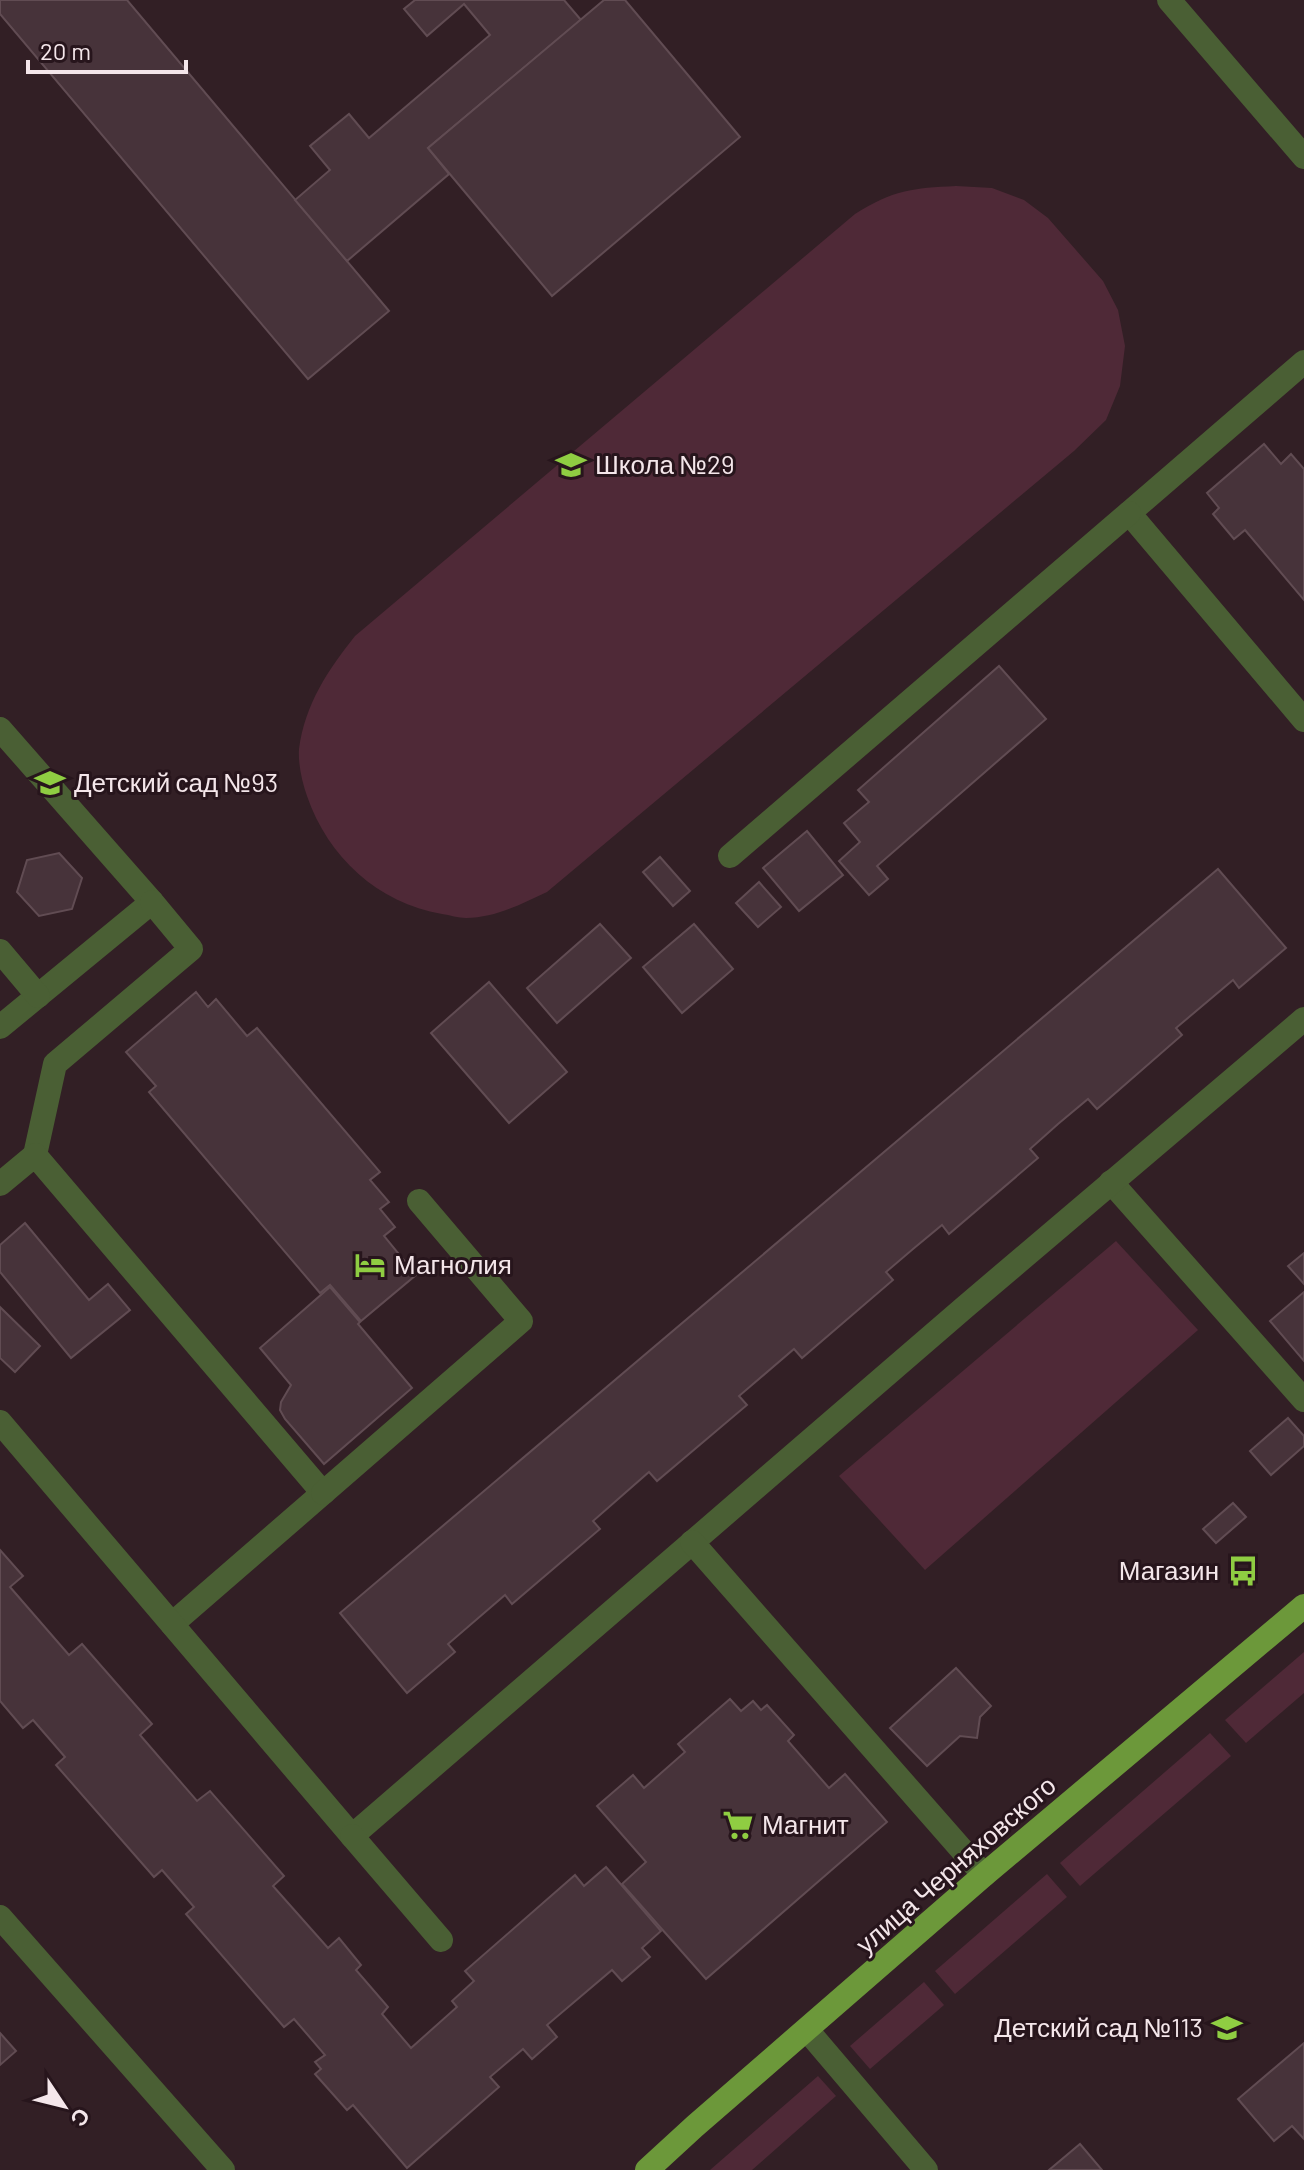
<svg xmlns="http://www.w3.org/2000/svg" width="1304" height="2170" viewBox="0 0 1304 2170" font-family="Barlow,sans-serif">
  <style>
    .green { fill: #4f2937 }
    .building { fill: #47333a; stroke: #614c53; stroke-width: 2 }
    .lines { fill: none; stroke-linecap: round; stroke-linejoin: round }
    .minor { stroke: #4a5f34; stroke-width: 24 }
    .major { stroke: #6c983a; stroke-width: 24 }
    .labels { text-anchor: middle; stroke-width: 6; stroke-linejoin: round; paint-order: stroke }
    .poi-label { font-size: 26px; fill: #f4e6ea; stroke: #27151c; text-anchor: start }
    .street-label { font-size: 26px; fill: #f4e6ea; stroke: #27151c }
  </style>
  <rect width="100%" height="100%" fill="#321f25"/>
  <!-- green -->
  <g class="green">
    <path d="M956 186 992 188 1024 200 1048 218 1103 281 1118 310 1125 346 1120 386 1106 420 1074 451 547 892C521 904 495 918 466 918 458 918 450 915 442 914 378 903 328 857 307 796 302 782 298 764 299 749 305 704 328 670 355 636L855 214C893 190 913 188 956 186Z"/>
    <polygon points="1116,1241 1198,1330 925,1570 839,1476"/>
    <polygon points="1304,1652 1304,1693 1246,1743 1225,1720"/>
    <polygon points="1210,1733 1231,1756 1080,1886 1060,1863"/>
    <polygon points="1047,1874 1067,1897 955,1994 935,1971"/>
    <polygon points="924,1982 944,2005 870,2069 850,2046"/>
    <polygon points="818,2076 836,2096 752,2170 710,2170"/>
  </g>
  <!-- building -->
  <g class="building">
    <polygon points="0,0 127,0 389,311 308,379 0,14"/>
    <polygon points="415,0 564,0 581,20 428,148 449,174 347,261 295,200 330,170 310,146 349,114 369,138 490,35 464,4 427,36 404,9"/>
    <polygon points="604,0 625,0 740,137 552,296 428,148"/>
    <polygon points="1264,444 1281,464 1291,454 1304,469 1304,600 1245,530 1234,539 1213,514 1219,508 1207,493"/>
    <polygon points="999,666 1046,719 877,866 888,879 869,895 839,861 860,842 844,823 869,802 858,790"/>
    <polygon points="807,831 843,875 799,911 763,868"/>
    <polygon points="59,853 82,878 72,909 39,916 17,892 27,860"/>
    <polygon points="660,857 690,891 673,906 643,872"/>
    <polygon points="1218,869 1286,948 1239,988 1233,980 1176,1028 1182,1035 1097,1109 1088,1099 1058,1124 1030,1149 1038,1158 949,1234 942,1225 913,1249 886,1272 893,1280 802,1358 794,1349 739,1396 747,1405 657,1481 649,1472 593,1521 600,1529 512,1604 505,1595 448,1644 455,1652 407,1693 340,1613"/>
    <polygon points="759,882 781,907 758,927 736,903"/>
    <polygon points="600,924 631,958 557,1023 527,988"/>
    <polygon points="694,924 733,969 682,1013 643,967"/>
    <polygon points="489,982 567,1072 509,1123 431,1033"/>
    <polygon points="196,992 208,1007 216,999 247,1036 257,1028 380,1172 370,1180 389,1202 380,1209 395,1227 384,1236 416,1275 361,1321 330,1285 320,1293 149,1092 156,1086 126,1052"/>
    <polygon points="25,1223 89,1300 108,1284 130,1310 71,1358 0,1272 0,1245"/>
    <polygon points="1304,1253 1304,1284 1288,1266"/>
    <polygon points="330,1287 360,1322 358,1324 412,1388 324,1464 285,1419 280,1410 281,1402 291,1385 260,1348"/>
    <polygon points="1304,1292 1304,1361 1270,1321"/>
    <polygon points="0,1307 40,1346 15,1372 0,1358"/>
    <polygon points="1288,1418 1304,1436 1304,1446 1271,1475 1250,1451"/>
    <polygon points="1233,1503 1246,1517 1216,1543 1203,1529"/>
    <polygon points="0,1550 23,1576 10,1587 69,1655 82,1644 152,1724 140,1735 197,1801 210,1791 284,1876 273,1886 328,1948 339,1938 361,1965 356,1970 388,2007 382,2014 411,2048 457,2007 452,2001 474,1981 465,1971 575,1875 584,1886 606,1867 661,1931 642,1948 650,1957 622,1981 612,1970 547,2025 557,2037 532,2059 523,2049 490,2077 499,2087 407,2168 353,2105 347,2110 315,2074 321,2069 315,2062 325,2055 294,2019 284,2027 186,1914 194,1907 162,1870 154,1877 56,1765 65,1757 33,1720 23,1728 0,1701"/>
    <polygon points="956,1668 991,1706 980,1717 977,1738 960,1736 927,1766 890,1728"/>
    <polygon points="730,1699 741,1711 753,1701 761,1710 767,1705 794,1735 788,1741 829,1788 845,1774 887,1822 706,1979 622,1884 646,1862 597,1806 633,1775 644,1788 685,1752 678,1744"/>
    <polygon points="0,2033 16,2051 0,2065"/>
    <polygon points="1304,2043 1304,2139 1292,2126 1274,2141 1238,2099"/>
    <polygon points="1080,2144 1102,2170 1049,2170"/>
  </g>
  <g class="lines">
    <!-- minor -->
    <g class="minor">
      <polyline points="1169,0 1304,157"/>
      <polyline points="1304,362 1129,513 1304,720"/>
      <polyline points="0,729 152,902 0,1027"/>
      <polyline points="730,856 1129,513"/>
      <polyline points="0,951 38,996"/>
      <polyline points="35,1155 55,1064 191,949 152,902"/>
      <polyline points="1111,1182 1304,1400"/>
      <polyline points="0,1184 35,1155 323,1493 172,1624"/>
      <polyline points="0,1422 352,1836 965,1307 1304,1019"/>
      <polyline points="323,1493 521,1321 419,1201"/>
      <polyline points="692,1542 984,1875"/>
      <polyline points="352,1836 441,1940"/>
      <polyline points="0,1917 223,2170"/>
      <polyline points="807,2030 926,2170"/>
    </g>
    <!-- major -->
    <polyline class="major" points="647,2170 695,2126 984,1875 1304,1606"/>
  </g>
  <!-- icons -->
  <defs>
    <g id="school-bare" transform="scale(2.4)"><path d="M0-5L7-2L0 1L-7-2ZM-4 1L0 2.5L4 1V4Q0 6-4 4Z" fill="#8fcd42" stroke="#27151c" stroke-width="2.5" paint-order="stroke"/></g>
    <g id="hotel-bare" transform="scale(2.4)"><path d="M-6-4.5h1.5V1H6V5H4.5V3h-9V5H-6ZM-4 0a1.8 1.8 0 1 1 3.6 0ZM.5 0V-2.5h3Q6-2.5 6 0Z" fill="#8fcd42" stroke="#27151c" stroke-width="2.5" paint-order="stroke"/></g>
    <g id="bus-bare" transform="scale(2.4)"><path d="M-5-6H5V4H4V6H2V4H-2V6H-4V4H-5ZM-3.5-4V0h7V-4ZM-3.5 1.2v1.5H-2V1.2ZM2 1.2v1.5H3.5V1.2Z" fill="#8fcd42" stroke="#27151c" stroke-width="2.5" paint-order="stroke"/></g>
    <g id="supermarket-bare" transform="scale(2.4)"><path d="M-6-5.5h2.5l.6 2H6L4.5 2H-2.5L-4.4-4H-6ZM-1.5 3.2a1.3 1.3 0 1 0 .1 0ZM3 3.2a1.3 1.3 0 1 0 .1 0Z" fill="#8fcd42" stroke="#27151c" stroke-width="2.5" paint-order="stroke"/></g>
  </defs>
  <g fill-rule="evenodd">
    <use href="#school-bare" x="571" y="465"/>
    <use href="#school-bare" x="50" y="783"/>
    <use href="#hotel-bare" x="370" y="1265"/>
    <use href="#bus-bare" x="1243" y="1571"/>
    <use href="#supermarket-bare" x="738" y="1825"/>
    <use href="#school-bare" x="1227" y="2028"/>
  </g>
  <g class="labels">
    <!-- poi labels -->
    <g class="poi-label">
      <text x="595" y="474">Школа №29</text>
      <text x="74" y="792">Детский сад №93</text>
      <text x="394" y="1274">Магнолия</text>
      <text x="1219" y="1580" text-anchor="end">Магазин</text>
      <text x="762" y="1834">Магнит</text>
      <text x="1203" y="2037" text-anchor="end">Детский сад №113</text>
    </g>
    <!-- street labels -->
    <g class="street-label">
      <text transform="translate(956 1865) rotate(-41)" y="9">улица Черняховского</text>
    </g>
  </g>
  <!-- north arrow -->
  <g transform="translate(64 2106) rotate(125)" stroke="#27151c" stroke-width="6" paint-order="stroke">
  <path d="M0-6L14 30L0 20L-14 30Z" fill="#f4e6ea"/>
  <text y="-12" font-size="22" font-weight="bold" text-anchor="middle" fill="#f4e6ea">С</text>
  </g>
  <!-- scale -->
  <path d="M28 60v12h158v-12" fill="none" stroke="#f4e6ea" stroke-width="4"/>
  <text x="40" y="60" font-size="24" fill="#f4e6ea" stroke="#27151c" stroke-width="6" paint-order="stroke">20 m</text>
</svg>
